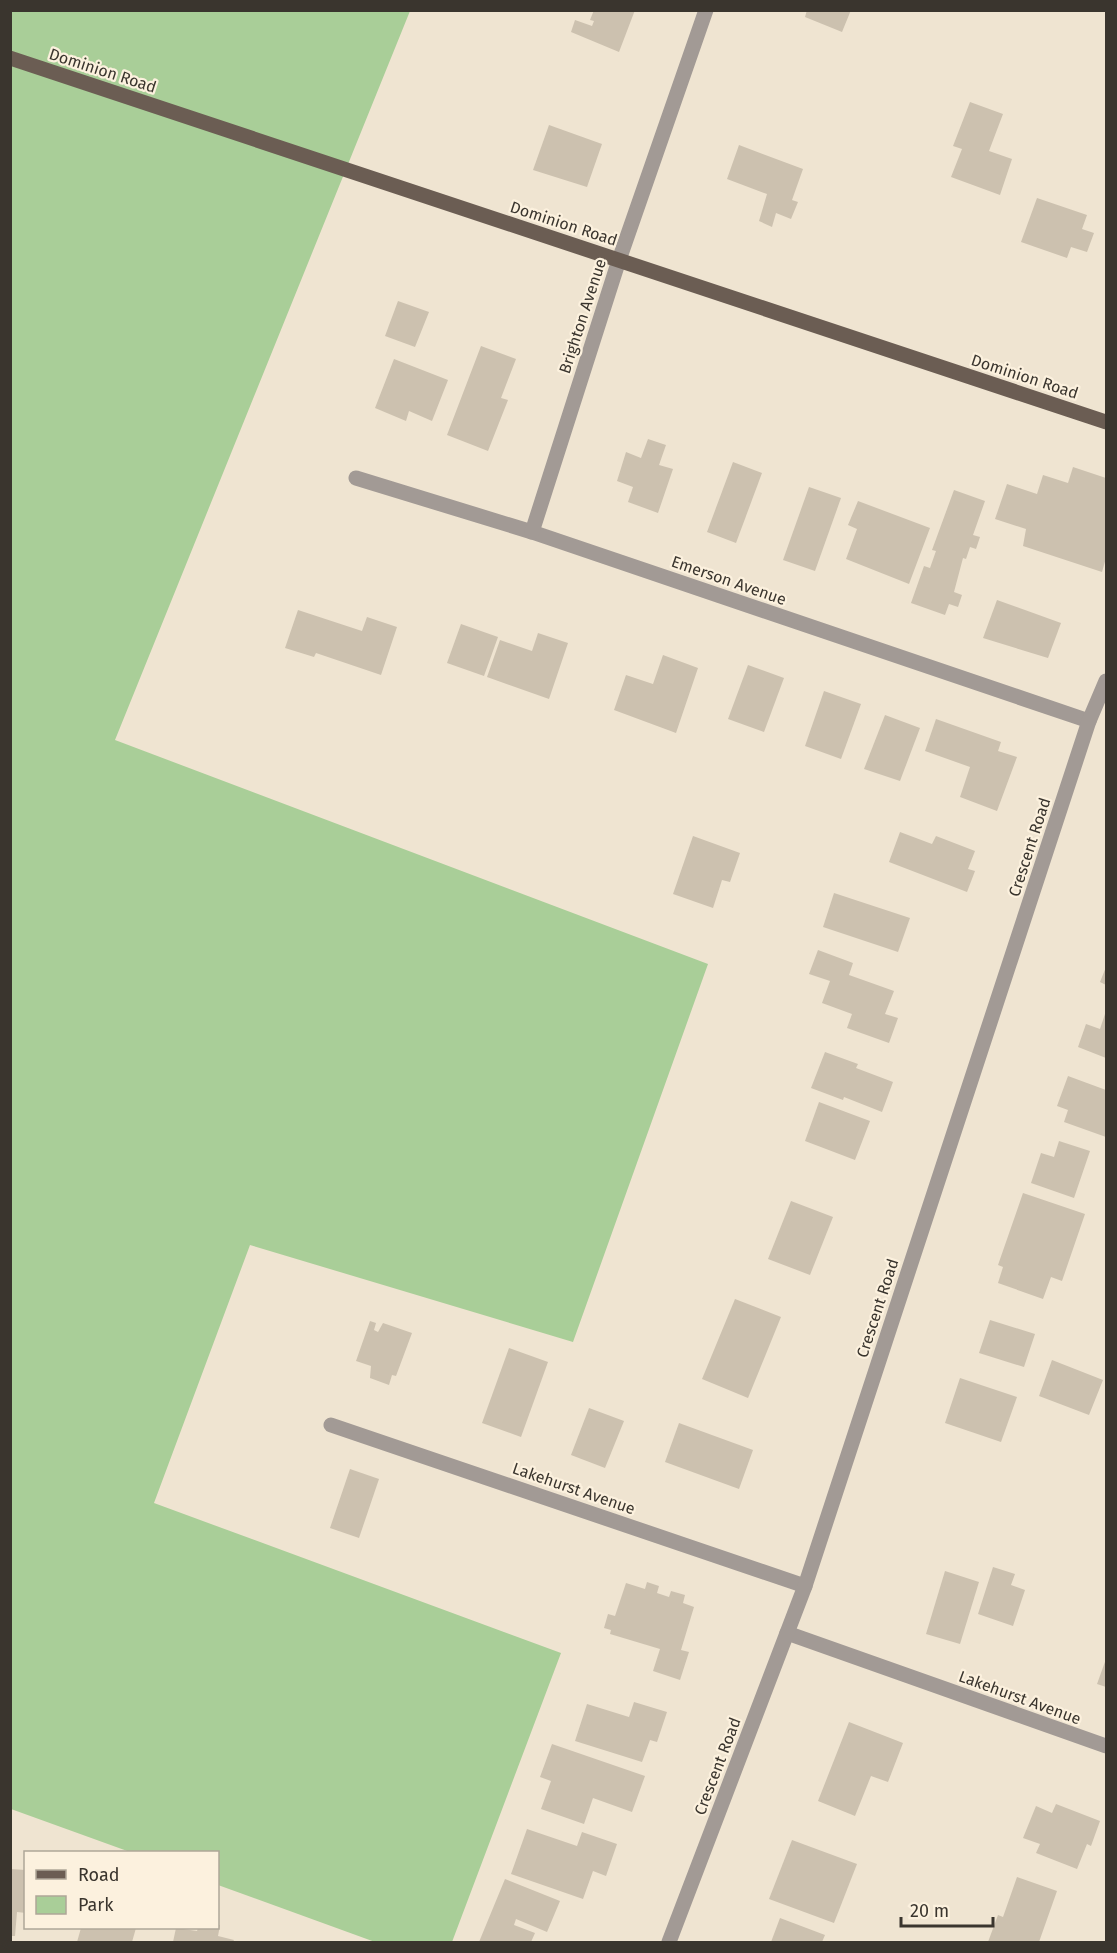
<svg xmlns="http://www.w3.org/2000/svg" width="1117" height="1953" viewBox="0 0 1117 1953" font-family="'Fira Sans',sans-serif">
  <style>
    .green { fill: #a9ce98 }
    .building { fill: #ccc1af }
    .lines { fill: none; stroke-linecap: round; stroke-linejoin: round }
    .minor { stroke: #a29a95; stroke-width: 15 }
    .major { stroke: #6b5d53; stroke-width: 15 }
    .labels { text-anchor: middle; stroke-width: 4.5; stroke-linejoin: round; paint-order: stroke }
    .street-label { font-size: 16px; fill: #3a352e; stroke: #fcf1de }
  </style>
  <rect width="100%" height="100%" fill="#efe4d1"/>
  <!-- green -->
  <polygon class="green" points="10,11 410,11 115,740 708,964 573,1342 250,1245 154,1503 561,1653 452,1942 375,1942 218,1885 218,1852 130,1852 11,1809"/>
  <!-- building -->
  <g class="building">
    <polygon points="594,10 635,10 619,52 571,32 575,20 592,26 594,21 590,20"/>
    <polygon points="807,10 851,10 842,32 805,17"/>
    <polygon points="970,102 1003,114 989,151 1012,159 1000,195 951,177 962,149 953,146"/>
    <polygon points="549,125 602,144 587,187 533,170"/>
    <polygon points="739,145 803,169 792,200 798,202 791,219 776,213 772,227 759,221 767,194 727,179"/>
    <polygon points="1037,198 1087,215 1082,229 1094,233 1087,252 1071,247 1067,258 1021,242"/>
    <polygon points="398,301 429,312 415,347 385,336"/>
    <polygon points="481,346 516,359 501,398 508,400 488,451 447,435"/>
    <polygon points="394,359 448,380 432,421 409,411 406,421 375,408"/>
    <polygon points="648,439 666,445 659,465 673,469 658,513 628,502 633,487 617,481 626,452 641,458"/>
    <polygon points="733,462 762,473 736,543 707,532"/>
    <polygon points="1073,467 1106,478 1106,558 1102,572 1023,546 1026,529 995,519 1007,484 1037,494 1043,475 1068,483"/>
    <polygon points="809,487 841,498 815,571 783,560"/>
    <polygon points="954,490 985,501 973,535 980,537 976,549 970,547 966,559 963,558 954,592 962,595 958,607 949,604 945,615 911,603 924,566 930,568 936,551 932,550"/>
    <polygon points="858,501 930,528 909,584 846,559 857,529 848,525"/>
    <polygon points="997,600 1061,623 1048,658 983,638"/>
    <polygon points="298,610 362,631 367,617 397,627 381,675 316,653 314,657 285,648"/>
    <polygon points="461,624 498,637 484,676 447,663"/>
    <polygon points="538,633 568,643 549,699 487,677 500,640 532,651"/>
    <polygon points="663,655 698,668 676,733 614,710 626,675 653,684"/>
    <polygon points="748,665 784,678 764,732 728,719"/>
    <polygon points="824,691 861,704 841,759 805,746"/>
    <polygon points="885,715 920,728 900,781 864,769"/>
    <polygon points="936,719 1001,742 998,751 1017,757 997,811 960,797 970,767 925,751"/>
    <polygon points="900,832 932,844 936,836 975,851 968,869 975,871 967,892 889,862"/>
    <polygon points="693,836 740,853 730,882 722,880 713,908 673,894"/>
    <polygon points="834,893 910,918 898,952 823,927"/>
    <polygon points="818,950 853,963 849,975 894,991 885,1014 898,1018 889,1043 847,1028 852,1014 822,1003 830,981 809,974"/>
    <polygon points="1106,967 1106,985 1100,982"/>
    <polygon points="1106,1011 1106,1058 1078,1047 1086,1024 1100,1029"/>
    <polygon points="825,1052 858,1064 856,1068 893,1082 882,1112 844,1097 843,1100 811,1088"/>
    <polygon points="1068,1076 1106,1090 1106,1137 1064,1122 1068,1110 1057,1106"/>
    <polygon points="819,1102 870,1121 855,1160 805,1141"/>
    <polygon points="1059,1141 1090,1151 1074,1198 1031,1183 1041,1153 1054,1157"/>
    <polygon points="1023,1193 1085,1214 1062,1281 1051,1277 1043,1299 998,1283 1003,1267 998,1265"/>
    <polygon points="791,1201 833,1217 810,1275 768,1259"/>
    <polygon points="735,1299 781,1317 748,1398 702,1379"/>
    <polygon points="990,1320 1035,1334 1024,1367 979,1353"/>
    <polygon points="370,1321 376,1323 374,1330 378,1332 383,1323 412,1333 396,1376 392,1375 389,1385 370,1378 371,1366 356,1361"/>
    <polygon points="509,1348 548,1362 521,1437 482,1423"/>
    <polygon points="1052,1360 1103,1380 1089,1415 1039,1396"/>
    <polygon points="960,1378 1017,1397 1001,1442 945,1423"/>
    <polygon points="589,1408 624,1421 605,1468 571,1455"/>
    <polygon points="679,1423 753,1450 739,1489 665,1462"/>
    <polygon points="350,1469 379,1479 359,1538 330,1528"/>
    <polygon points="993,1567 1015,1574 1011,1585 1025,1590 1013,1626 978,1614"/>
    <polygon points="945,1571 979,1582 960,1644 926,1634"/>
    <polygon points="647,1582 659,1586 657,1593 669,1597 671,1591 685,1595 683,1603 694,1607 681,1650 689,1652 680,1680 653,1671 660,1649 610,1634 611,1630 604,1628 608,1614 615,1616 626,1583 645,1589"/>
    <polygon points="1106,1659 1106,1687 1097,1684"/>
    <polygon points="634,1702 667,1712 657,1742 650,1740 642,1762 575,1741 587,1704 629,1717"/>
    <polygon points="849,1722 903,1743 888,1782 871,1776 855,1816 818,1801"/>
    <polygon points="552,1744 645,1776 632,1812 593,1798 584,1824 541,1809 551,1781 540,1777"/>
    <polygon points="1056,1804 1100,1821 1091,1846 1087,1844 1077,1869 1036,1853 1040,1844 1023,1838 1036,1806 1052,1813"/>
    <polygon points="527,1829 577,1846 582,1832 617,1844 606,1876 593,1871 583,1899 511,1874"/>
    <polygon points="792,1840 857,1864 834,1923 769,1899"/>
    <polygon points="10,1869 26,1870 26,1913 17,1912 15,1936 10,1936"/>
    <polygon points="1017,1877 1057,1891 1039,1942 988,1942 998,1915 1003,1917"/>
    <polygon points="505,1879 560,1901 547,1932 516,1919 514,1925 535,1933 531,1942 479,1942"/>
    <polygon points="780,1918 825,1935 822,1942 771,1942"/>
    <polygon points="218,1925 220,1925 218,1936 234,1940 233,1942 173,1942 176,1928 197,1931 198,1928 218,1928"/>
    <polygon points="81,1928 136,1928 132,1942 77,1942"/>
  </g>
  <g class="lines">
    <!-- minor -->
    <g class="minor">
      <polyline points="356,478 532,532 1089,721"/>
      <polyline points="532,532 619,260 706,10"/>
      <polyline points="331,1425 805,1586"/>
      <polyline points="787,1633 1106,1746"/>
      <polyline points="669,1942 805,1586 1089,721 1106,681"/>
    </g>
    <!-- major -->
    <polyline class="major" points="10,58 1106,422"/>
  </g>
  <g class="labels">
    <!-- street labels -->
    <g class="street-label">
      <text transform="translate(103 70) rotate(18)" y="6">Dominion Road</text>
      <text transform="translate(564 223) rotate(18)" y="6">Dominion Road</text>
      <text transform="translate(582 316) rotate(-72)" y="6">Brighton Avenue</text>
      <text transform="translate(1025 376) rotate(18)" y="6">Dominion Road</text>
      <text transform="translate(729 580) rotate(19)" y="6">Emerson Avenue</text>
      <text transform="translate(1029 847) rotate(-72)" y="6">Crescent Road</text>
      <text transform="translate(877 1308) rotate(-72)" y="6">Crescent Road</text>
      <text transform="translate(574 1488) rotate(19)" y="6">Lakehurst Avenue</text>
      <text transform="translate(1020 1697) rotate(20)" y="6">Lakehurst Avenue</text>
      <text transform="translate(717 1766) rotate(-69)" y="6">Crescent Road</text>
    </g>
  </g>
  <!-- border -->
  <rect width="1117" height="1953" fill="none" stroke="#3a352e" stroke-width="24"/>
  <!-- legend -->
  <rect x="24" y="1851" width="195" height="78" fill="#fcf1de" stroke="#aea698" stroke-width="1.5"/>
  <rect x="36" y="1870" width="30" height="9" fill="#6b5d53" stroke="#aea698" stroke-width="1.5"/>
  <text x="78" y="1881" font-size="18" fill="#3a352e">Road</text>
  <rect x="36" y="1896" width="30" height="18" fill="#a9ce98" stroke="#aea698" stroke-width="1.5"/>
  <text x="78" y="1911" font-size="18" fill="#3a352e">Park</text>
  <!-- scale -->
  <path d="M901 1917v9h92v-9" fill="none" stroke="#3a352e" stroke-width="3"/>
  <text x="910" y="1917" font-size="18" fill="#3a352e" stroke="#fcf1de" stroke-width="4.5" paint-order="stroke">20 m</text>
</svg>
